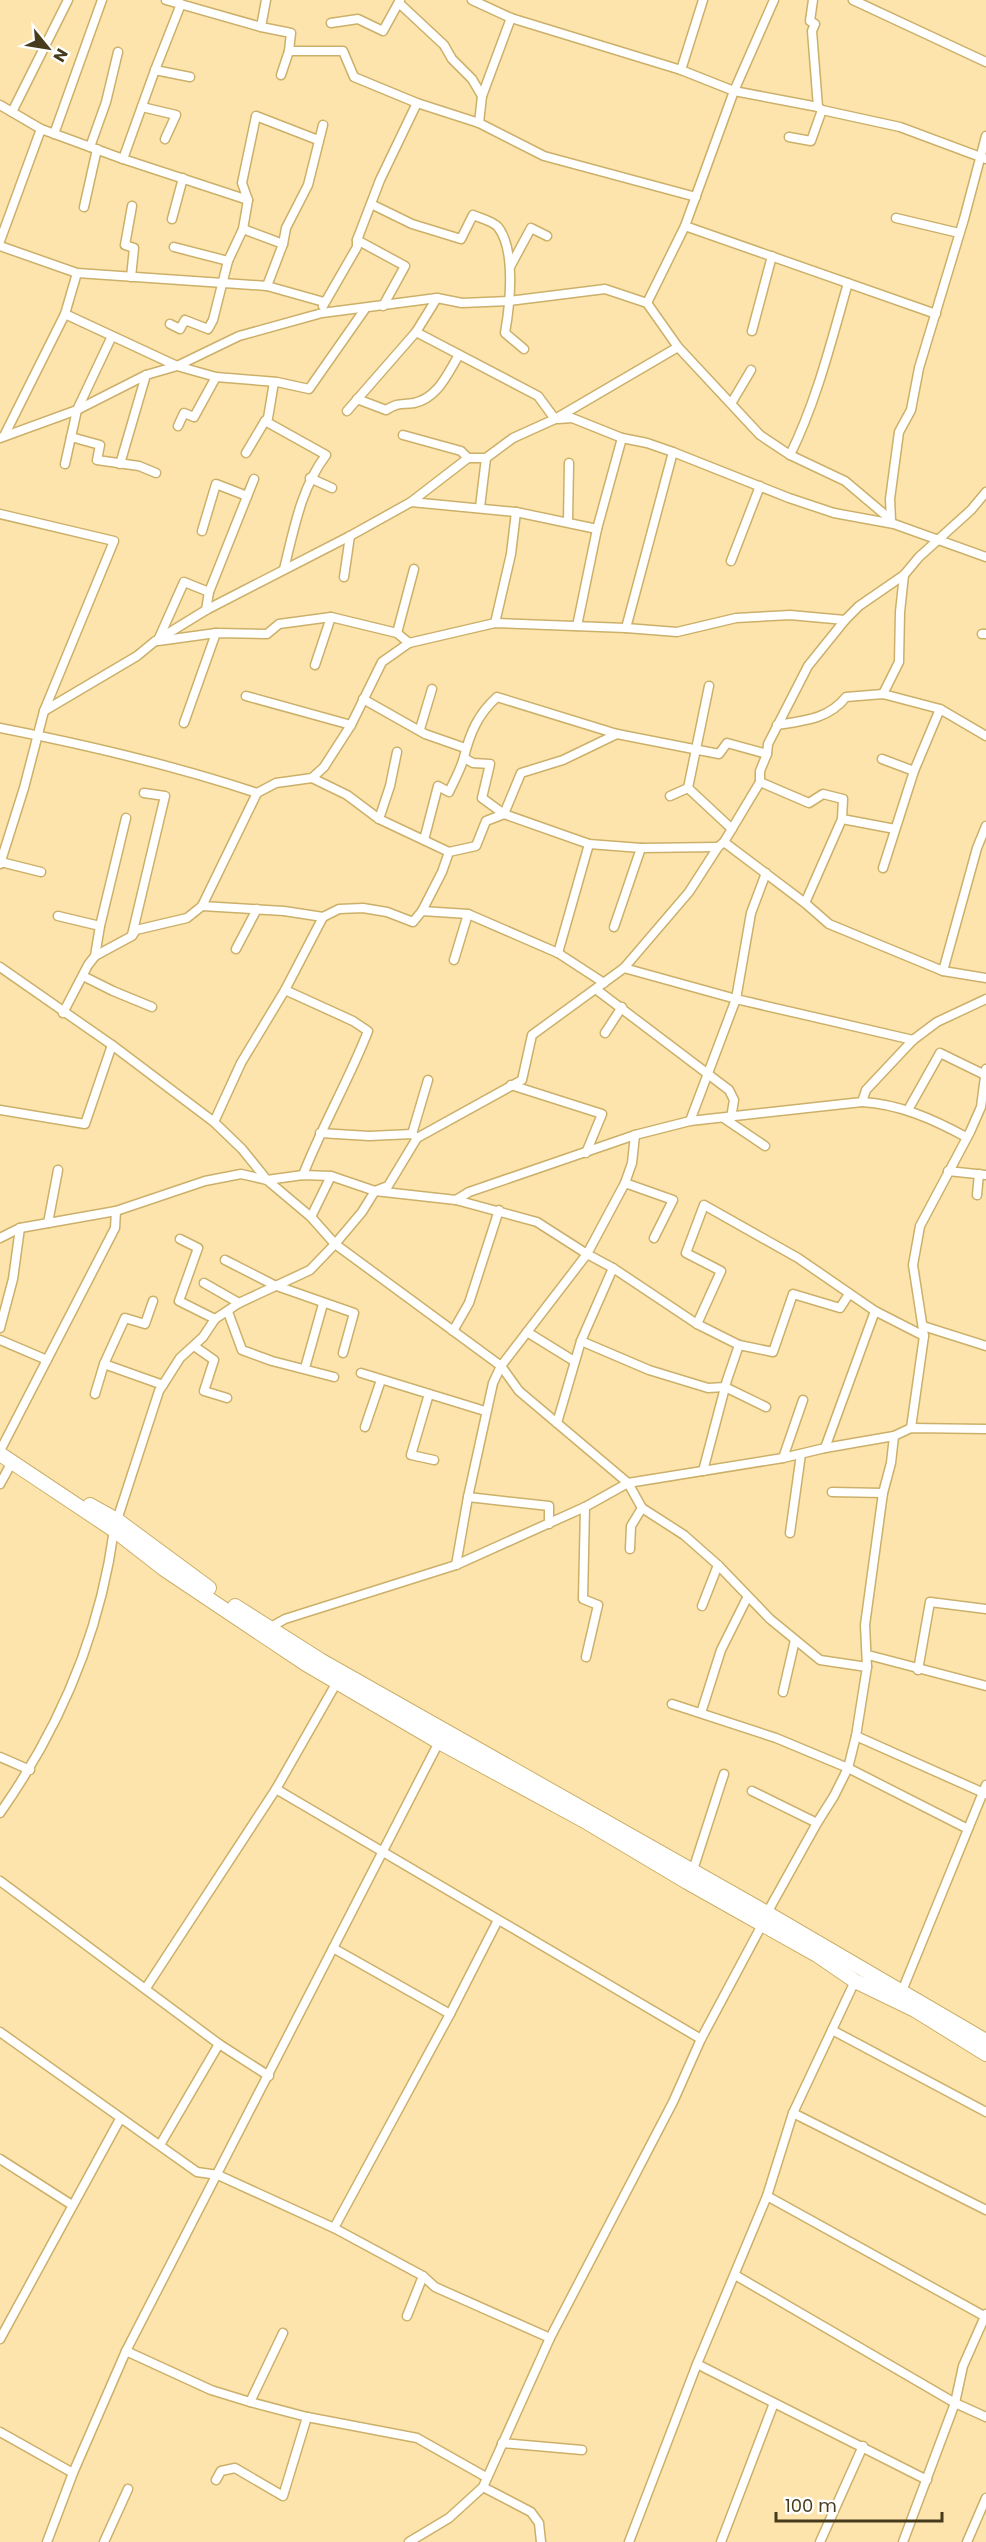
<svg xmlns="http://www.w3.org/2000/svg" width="986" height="2542" viewBox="0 0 986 2542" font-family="Poppins,sans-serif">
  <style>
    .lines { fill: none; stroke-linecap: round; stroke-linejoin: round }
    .street-casing { stroke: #ccb069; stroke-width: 11 }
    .primary-casing { stroke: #ccb069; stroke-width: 16 }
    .street { stroke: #fff; stroke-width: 8 }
    .primary { stroke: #fff; stroke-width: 14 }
  </style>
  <rect width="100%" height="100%" fill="#fce4ac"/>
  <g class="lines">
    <!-- street casing -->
    <g class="street-casing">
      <g id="street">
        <polyline points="166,0 261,27"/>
        <polyline points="266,0 261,27 291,33 289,51 343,51 354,77 417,103 479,123 544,156 696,197"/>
        <polyline points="472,0 511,18 681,70 734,91 818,107 822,110 900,127 986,159"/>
        <polyline points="813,0 810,21 815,24 812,31 818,107"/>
        <polyline points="853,0 986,62"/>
        <polyline points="399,3 444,45 452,59 472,79 482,96 479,123"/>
        <polyline points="331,23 358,19 383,31 400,0"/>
        <polyline points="155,70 190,77"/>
        <polyline points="681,70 703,0"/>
        <polyline points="281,75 289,51"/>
        <polyline points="482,96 511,18"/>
        <polyline points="0,105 12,112"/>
        <polyline points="142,107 176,115 165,139"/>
        <polyline points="41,129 12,112 68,0"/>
        <polyline points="54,134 102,0"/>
        <polyline points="789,137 811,141 822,110"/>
        <polyline points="90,147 106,102 118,52"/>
        <polyline points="123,159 248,200"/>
        <path d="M371 204 412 224 461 239 473 215C480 218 493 221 498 227 516 250 510 305 505 333L524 349"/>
        <polyline points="84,207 97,149"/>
        <polyline points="896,218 959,233"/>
        <polyline points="172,219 183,178"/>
        <polyline points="685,226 936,314"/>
        <polyline points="243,229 283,244"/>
        <polyline points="357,240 405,266 383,306"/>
        <polyline points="0,241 41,129 123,159 155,70 181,4"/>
        <polyline points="0,246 77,273 267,286 324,302"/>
        <polyline points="174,247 228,261"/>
        <polyline points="510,267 531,228 547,236"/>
        <polyline points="131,277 134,248 125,245 132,206"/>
        <polyline points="267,286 283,244 286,228 308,185 323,125"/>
        <polyline points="647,303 685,226 734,91 774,0"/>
        <polyline points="323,306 357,247 357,240 380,180 417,103"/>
        <polyline points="65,314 177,366 216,377 277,382 309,389 365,309"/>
        <polyline points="170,324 180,329 185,320 208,329 213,320 228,261 243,229 248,200 242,183 256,116 318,140"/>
        <polyline points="752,331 772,256"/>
        <polyline points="416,332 538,396 555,419"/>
        <path d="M274 382 268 418 265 421 326 455C301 488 294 529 284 569"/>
        <path d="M357 399 386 410C399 402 401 405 414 403 438 398 447 374 459 355"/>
        <polyline points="732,402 751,370"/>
        <polyline points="347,411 416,332 437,298"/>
        <polyline points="558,419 572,418 622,438 647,443 673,452 789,498 834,513 894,524 986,557"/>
        <polyline points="178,426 184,413 194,417 216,377"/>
        <polyline points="403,435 461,451 468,458"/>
        <polyline points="4,436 65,314 77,273"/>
        <polyline points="71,437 100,445 97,460 139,466 156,473"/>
        <polyline points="0,438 77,410 146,375 177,366 239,336 322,313 437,298 462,303 509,301 605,289 647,303 678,347 760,435 790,455 845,481 890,519"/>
        <polyline points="246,453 265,421"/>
        <path d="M790 455C817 400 831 342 848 283"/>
        <polyline points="65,464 77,410 112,336"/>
        <polyline points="120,464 146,375"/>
        <polyline points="310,478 332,488"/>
        <polyline points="411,502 516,512 597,529"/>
        <polyline points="480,507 486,458"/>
        <polyline points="0,514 114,541 44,711 24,788 0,864"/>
        <polyline points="891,520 890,499 899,432 911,410 919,368 964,219 986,136"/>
        <polyline points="568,522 569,463"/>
        <polyline points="202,531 216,484 247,496"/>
        <polyline points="731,561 760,486"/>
        <polyline points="344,577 350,536"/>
        <polyline points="206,610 209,592 254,479"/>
        <polyline points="495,623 511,554 516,512"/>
        <polyline points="577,626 597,529 622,438"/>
        <polyline points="626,628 673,452"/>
        <polyline points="397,633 414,569"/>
        <polyline points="982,634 986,634"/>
        <polyline points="159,638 184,582 209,592"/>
        <polyline points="158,641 216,633 267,634 279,624 331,617 397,633 409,643 495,623 626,628 677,632 736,618 790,615 845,620"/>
        <polyline points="315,665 331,617"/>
        <polyline points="883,694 899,662 900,612 904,575"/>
        <polyline points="246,696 351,725"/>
        <polyline points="363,699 425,734 465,748"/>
        <polyline points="44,711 137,656 154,642 206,610 350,536 411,502 468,458 486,458 513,438 555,419 678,347"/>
        <polyline points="184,723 216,633"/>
        <path d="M777 725C803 721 829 719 846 697L883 694 940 709 986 736"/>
        <path d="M0 728C87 745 173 765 257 793"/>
        <polyline points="420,729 432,689"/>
        <polyline points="464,758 473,763 490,764 482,798 504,814 589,844 641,848 718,847"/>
        <polyline points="882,759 914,771"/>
        <polyline points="312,778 347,795 379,819 449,852"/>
        <polyline points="760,782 809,803 823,794 843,799 842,819 805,903"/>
        <polyline points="688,788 709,686"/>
        <polyline points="670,796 688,788 732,829"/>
        <polyline points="379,819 390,786 397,752"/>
        <polyline points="842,819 895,829"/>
        <path d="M424 840 438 786 449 792C454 781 461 769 464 757 470 733 478 714 497 697L617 734 719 754 727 743 767 754"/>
        <polyline points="724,842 805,903 829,924 943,971 986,978"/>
        <polyline points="1,862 41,872"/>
        <polyline points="883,868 914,771 940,709"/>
        <polyline points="202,906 284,911 323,917 339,909 363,908 387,912 413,922 422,911 468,914 558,953 604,983"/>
        <polyline points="422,911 442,872 449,852 476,846 486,821 504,814 521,773 563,760 617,734"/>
        <polyline points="58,916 100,926"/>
        <polyline points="614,927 641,848"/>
        <polyline points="132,935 165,796 144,793"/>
        <polyline points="236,949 257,909"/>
        <polyline points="558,953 589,844"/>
        <polyline points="95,956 132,936 136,930 187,918 202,906 257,793 276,783 312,778 324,767 351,725 382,662 409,643"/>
        <polyline points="454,960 468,914"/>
        <polyline points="0,967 112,1045 214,1122 242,1149 267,1180 311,1217 335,1244 501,1366 519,1391 628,1483 642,1508 684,1535 718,1565 770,1619 820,1660 867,1667"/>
        <polyline points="624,968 736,999 913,1040"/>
        <polyline points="943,971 977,848 986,826"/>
        <polyline points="83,976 113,991 152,1007"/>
        <path d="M285 990 353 1021 368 1031C349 1080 322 1126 303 1175"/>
        <polyline points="597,990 729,1090 734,1100 731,1118"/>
        <polyline points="63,1013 88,965 95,956 100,926 126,818"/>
        <polyline points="605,1033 622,1007"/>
        <polyline points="511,1085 602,1114 586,1153"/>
        <path d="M862 1102C899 1104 933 1119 966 1137"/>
        <polyline points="0,1110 85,1124 112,1045"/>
        <polyline points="908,1110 940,1053 985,1075"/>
        <polyline points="725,1119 765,1146"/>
        <polyline points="690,1121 736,999 751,913 766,873"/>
        <polyline points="214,1122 241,1063 285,990 323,917"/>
        <polyline points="320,1133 369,1136 412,1134 417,1138"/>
        <polyline points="412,1134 428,1080"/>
        <polyline points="948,1171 986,1175"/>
        <polyline points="625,1183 673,1200 654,1238"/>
        <polyline points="977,1195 979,1174"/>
        <polyline points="456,1200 537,1222 587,1254 613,1268 697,1324 739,1345 727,1380 703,1471"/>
        <polyline points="311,1217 331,1176"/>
        <polyline points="48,1223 58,1170"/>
        <polyline points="0,1238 20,1228 116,1211 205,1181 241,1174 267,1180 303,1175 331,1176 375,1191 456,1200 469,1192 635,1135 690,1121 862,1102 866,1090 913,1040 937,1022 986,999"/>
        <polyline points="180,1239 198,1248 179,1301 215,1319"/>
        <polyline points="225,1260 274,1285 354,1313 343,1353"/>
        <polyline points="204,1283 239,1303"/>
        <polyline points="228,1312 242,1350 272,1361 334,1377"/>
        <polyline points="697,1324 721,1271 686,1253 704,1205 798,1258 875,1311 924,1336"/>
        <polyline points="923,1326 986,1346"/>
        <polyline points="0,1328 13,1279 20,1228"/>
        <polyline points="453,1331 469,1303 499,1210"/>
        <polyline points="527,1332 574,1361"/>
        <polyline points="0,1340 47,1360"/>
        <polyline points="581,1341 649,1370 708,1388 725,1387 766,1407"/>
        <polyline points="739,1345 773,1352 793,1294 840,1308 849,1294"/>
        <polyline points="194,1346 214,1360 204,1391 227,1398"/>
        <polyline points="104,1364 163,1385"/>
        <polyline points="305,1368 323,1304"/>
        <polyline points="361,1373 485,1411"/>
        <polyline points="95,1394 104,1364 125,1318 145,1324 153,1301"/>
        <polyline points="429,1394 411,1455 434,1460"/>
        <polyline points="557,1423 581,1341 613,1268"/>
        <polyline points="365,1427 381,1380"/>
        <polyline points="911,1428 924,1336 913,1265 920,1226 970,1132 981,1107 986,1069"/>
        <polyline points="2,1447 115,1228 116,1211"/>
        <polyline points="825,1448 875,1311"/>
        <polyline points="783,1458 803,1400"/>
        <polyline points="0,1484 12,1462"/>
        <polyline points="832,1492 883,1493"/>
        <polyline points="468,1497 549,1506 549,1524"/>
        <polyline points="585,1507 583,1599 598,1605 586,1657"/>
        <polyline points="117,1520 159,1391 180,1358 203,1337 215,1319 239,1303 310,1270 335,1244 362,1212 375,1191 388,1186 417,1138 522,1080 532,1035 624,968 689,892 718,847 724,842 760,782 760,771 767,754 768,744 808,666 845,620 859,606 904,575 919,557 971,510 986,492"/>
        <polyline points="790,1533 801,1454"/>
        <polyline points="630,1549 631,1526 642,1508"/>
        <polyline points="456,1565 468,1497 493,1383 501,1366 587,1254 625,1183 632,1163 635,1135"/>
        <polyline points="702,1606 718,1565"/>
        <polyline points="269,1628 285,1619 456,1565 585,1507 628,1483 783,1458 825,1448 894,1436 911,1428 986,1429"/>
        <polyline points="868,1655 986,1686"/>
        <polyline points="918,1670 930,1602 986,1609"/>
        <polyline points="783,1692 795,1640"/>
        <polyline points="672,1704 776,1738 848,1768 968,1829"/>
        <polyline points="701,1713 721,1650 747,1598"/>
        <polyline points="856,1736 986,1794"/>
        <polyline points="0,1757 30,1770"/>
        <polyline points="276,1789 701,2039"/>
        <polyline points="752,1791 817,1823"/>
        <path d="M0 1813C59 1729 100 1633 114 1530"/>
        <polyline points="693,1870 724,1774"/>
        <polyline points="0,1881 219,2044 269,2076"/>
        <polyline points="767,1913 817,1823 834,1796 848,1768 856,1736 867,1667 865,1625 883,1493 891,1463 894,1436"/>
        <polyline points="333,1948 450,2014"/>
        <polyline points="146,1988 276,1789 337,1682"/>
        <polyline points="902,1991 986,1785"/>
        <polyline points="832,2030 986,2112"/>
        <polyline points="0,2032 197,2172 218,2175 334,2228 423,2276 435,2287 550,2338"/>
        <polyline points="793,2113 986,2210"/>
        <polyline points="160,2145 219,2044"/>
        <polyline points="0,2159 72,2205"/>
        <polyline points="767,2196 984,2316"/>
        <polyline points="334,2228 450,2014 498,1920"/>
        <polyline points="735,2275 955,2403 986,2417"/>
        <polyline points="407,2316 423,2276"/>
        <polyline points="0,2339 120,2119"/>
        <polyline points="126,2351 211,2390 250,2402 307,2417 417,2438 486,2477"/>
        <polyline points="697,2364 927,2480"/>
        <polyline points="250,2402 283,2333"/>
        <polyline points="0,2432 73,2473"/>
        <polyline points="502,2443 582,2450"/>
        <polyline points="216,2480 221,2471 235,2468 283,2496 307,2417"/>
        <polyline points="483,2487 531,2512 539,2523 541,2542"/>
        <polyline points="47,2542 73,2473 126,2351 440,1740"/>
        <polyline points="104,2542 128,2489"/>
        <polyline points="409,2542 449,2518 483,2487 550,2338 673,2102 701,2039 763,1923"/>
        <polyline points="629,2542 697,2364 767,2196 793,2113 855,1981"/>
        <polyline points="721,2542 774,2403"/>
        <polyline points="820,2542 863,2446"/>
        <polyline points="903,2542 955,2403 963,2366 986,2314"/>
        <polyline points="967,2542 986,2498"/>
      </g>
    </g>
    <!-- primary casing -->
    <g class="primary-casing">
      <g id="primary">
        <polyline points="0,1454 114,1530 164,1569 306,1664 439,1742 583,1820 687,1882 817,1955 855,1981 915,2010 986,2054"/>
        <polyline points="90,1505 117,1520 209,1588"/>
        <polyline points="235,1606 320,1660 767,1913 986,2041"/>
      </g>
    </g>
    <!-- street -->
    <use href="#street" class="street"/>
    <!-- primary -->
    <use href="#primary" class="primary"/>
  </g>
  <!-- north arrow -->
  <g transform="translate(48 48) rotate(120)" stroke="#ffffff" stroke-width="4.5" paint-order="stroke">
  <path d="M0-4.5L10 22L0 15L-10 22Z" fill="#473b1d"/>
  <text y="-9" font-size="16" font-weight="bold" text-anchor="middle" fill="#473b1d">N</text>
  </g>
  <!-- scale -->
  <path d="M776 2512v9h166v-9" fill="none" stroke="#473b1d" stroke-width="3"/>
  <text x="785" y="2512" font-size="18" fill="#473b1d" stroke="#ffffff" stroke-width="4.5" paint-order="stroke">100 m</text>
</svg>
